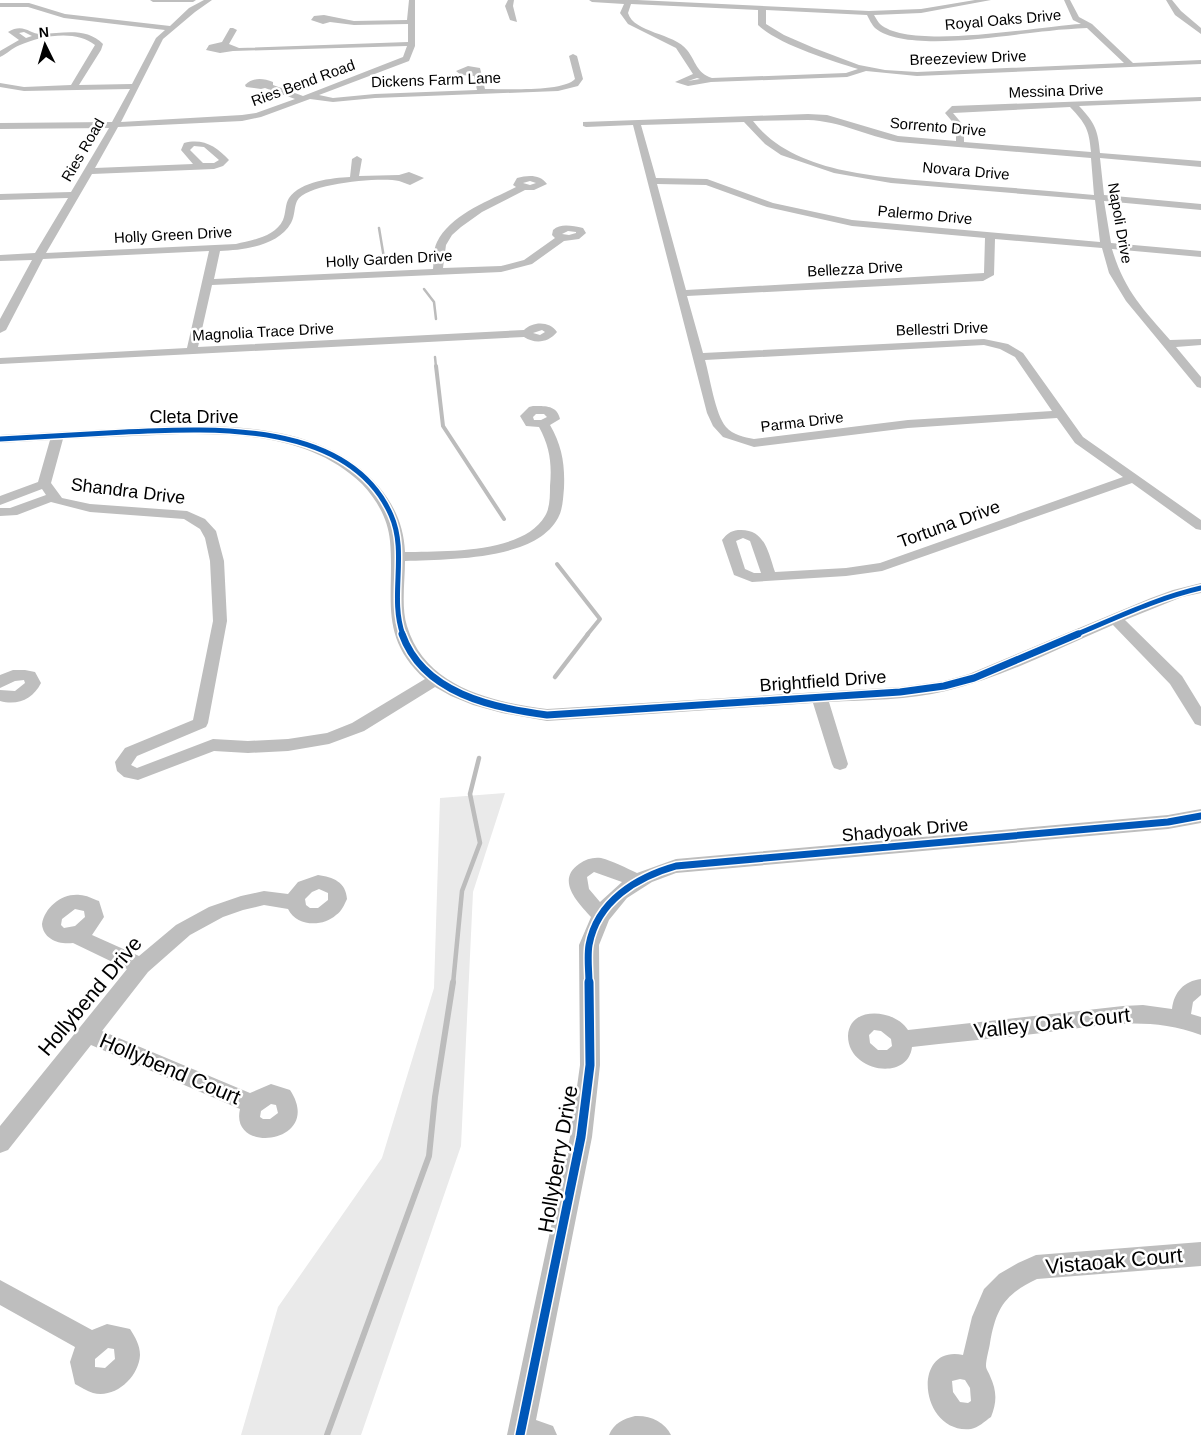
<svg xmlns="http://www.w3.org/2000/svg" width="1201" height="1435" viewBox="0 0 1201 1435" font-family="Helvetica,sans-serif">
  <style>
    .green { fill: #eaeaea }
    .lines { fill: none; stroke-linecap: round; stroke-linejoin: round }
    .stream-far3 { stroke: #bcbcbc; stroke-width: 2.5 }
    .stream-far2 { stroke: #bcbcbc; stroke-width: 4 }
    .stream-far1 { stroke: #bcbcbc; stroke-width: 4.5 }
    .stream { stroke: #bcbcbc; stroke-width: 6 }
    .minor { fill: #bebebe; fill-rule: evenodd }
    .cycleway-far2-casing { stroke: #fff; stroke-width: 8 }
    .cycleway-far1-casing { stroke: #fff; stroke-width: 10 }
    .cycleway-casing { stroke: #fff; stroke-width: 12 }
    .cycleway-far2 { stroke: #0057b8; stroke-width: 5 }
    .cycleway-far1 { stroke: #0057b8; stroke-width: 7 }
    .cycleway { stroke: #0057b8; stroke-width: 9 }
    .labels { text-anchor: middle; stroke-width: 5; stroke-linejoin: round; paint-order: stroke }
    .far-street-label { font-size: 15px; fill: #000; stroke: #fff }
    .street-label { font-size: 18px; fill: #000; stroke: #fff }
    .near-street-label { font-size: 21px; fill: #000; stroke: #fff }
  </style>
  <rect width="100%" height="100%" fill="#fff"/>
  <!-- green -->
  <polygon class="green" points="505,793 473,892 461,1146 361,1435 241,1435 278,1307 382,1158 434,988 440,798"/>
  <g class="lines">
    <!-- stream-far3 -->
    <g class="stream-far3">
      <polyline points="379,228 384,258"/>
      <polyline points="424,289 434,302 436,319"/>
      <polyline points="435,357 436,367"/>
    </g>
    <!-- stream-far2 -->
    <g class="stream-far2">
      <polyline points="436,366 443,426 504,519"/>
      <polyline points="557,564 600,619 587,635"/>
    </g>
    <!-- stream-far1 -->
    <g class="stream-far1">
      <polyline points="555,677 588,634"/>
      <polyline points="453,984 462,891 480,843 470,794 479,758"/>
    </g>
    <!-- stream -->
    <polyline class="stream" points="327,1435 429,1156 435,1097 453,982"/>
    <!-- minor -->
    <g class="minor">
      <polygon points="150,0 196,0 193,2 153,2"/>
      <path d="M204 0H212L195 12 163 39 121 122 242 115 256 113 295 99 265 88 261 89 246 87 245 85C253 77 263 78 273 82V85L303 96 403 57 407 46 233 51 220 53 206 50 209 45 222 42 230 28H233L237 30 229 44 239 48 408 42V24L354 25 330 22 323 24 311 20 314 16 324 15 354 21 407 20 409 0H415V46L409 61 319 95 333 98 375 94 477 90 474 76 461 75 456 71 468 66 480 68 485 89C503 89 564 92 575 79L569 56 573 54 577 56 583 79 578 86 558 91 375 98 333 102 310 99 261 117 242 121 118 127 95 168 193 164 181 150 184 143C203 138 216 146 229 160L223 166 214 169 92 174 46 253 236 244C252 240 275 237 283 220 286 213 285 204 289 198 301 181 332 178 350 177L352 159 357 156 362 159 359 176 399 175 409 172 424 178 410 185C406 184 403 182 399 181 381 177 307 183 297 201 294 207 295 216 291 223 278 246 244 250 220 251L214 279 433 269C434 260 433 250 437 242 451 214 489 201 516 187L513 185 517 178C528 175 540 174 547 184L534 190H525L482 212 461 227 452 235 446 245 443 268 501 266 524 260 555 238 552 235 553 230C561 223 572 226 583 228L586 233 579 239 564 241 532 264 501 272 212 285 198 347 524 330C533 321 550 321 557 332 548 343 535 344 524 337L0 364V358L187 348 209 251 43 259 6 330 0 333V319L32 260 0 261V255L35 253 68 198 0 200V194L71 192 109 128 0 129V123L112 122 130 89 24 91 0 87V83L24 87 71 85 95 45C76 29 40 36 20 45 12 48 7 54 0 57V51L19 40 8 32C24 22 30 35 42 34 63 33 87 27 103 44L101 50 79 85 132 84 156 38 165 30 64 18 28 7H0V3H29L65 14 170 26 189 8ZM24 32 32 36 26 38 19 33ZM194 146 204 147 219 160 214 163H203L190 150ZM530 181 536 183 530 185 523 183ZM568 231 576 232V233L569 235 562 234ZM542 330 545 332 540 335 533 333Z"/>
      <polygon points="508,0 514,0 513,6 517,22 510,20 505,6"/>
      <path d="M589 0H637L869 11 921 9 975 0H991L921 13 874 15C876 18 878 22 880 24 910 51 1040 26 1081 24L1073 20 1064 0H1070L1079 17 1092 24 1133 63 1201 60V64L917 76 866 71 847 77 711 82 688 86 675 82 693 74 676 48 628 24 620 13 624 4 592 2ZM631 4 758 10V25C777 44 832 61 858 69L846 73 712 78C696 73 696 61 687 50 674 33 634 33 628 13ZM766 10 867 15C869 19 872 25 875 28 906 54 1010 34 1049 31 1062 29 1074 29 1087 28L1124 63 917 72 885 70 859 65 814 48 784 35 766 24ZM697 78 700 79 688 81Z"/>
      <polygon points="1166,0 1172,0 1181,11 1201,28 1201,34 1175,15"/>
      <path d="M1201 97V101L1079 106C1095 123 1098 130 1100 153L1201 161V167L1100 158 1104 195 1201 204V210L1104 201 1111 243 1201 251V257L1112 249C1124 290 1143 309 1170 340L1201 339V345L1176 347 1201 377V388L1197 387 1126 301 1109 273 1102 248 995 239 994 275 983 281 687 296 703 353 984 339 1008 344 1023 353 1083 437 1201 520V530L1196 529 1132 483 882 571 846 576 752 582 734 575 722 540C727 534 730 531 738 530 765 528 768 552 775 572L846 568 880 563 1123 477 1075 443 1057 418 908 428 754 447 723 437 713 426 707 413 633 125 586 127 583 126V122L808 114 827 115 898 136 956 141V126L945 113 952 106ZM1070 107C1086 124 1089 129 1091 152L964 142V126L953 113ZM808 120C840 121 867 136 898 142L1091 158 1094 195C1046 190 998 187 950 183 887 177 795 176 753 121ZM744 122 765 144 781 155 834 173 891 183 1095 200 1100 242 852 220 773 203 707 179 656 178 641 125ZM657 184 706 185 767 207 852 226 985 238 984 273 686 290ZM984 345 1000 349 1015 357 1052 411 908 420 754 439C744 437 733 435 726 427 715 414 710 377 705 360ZM743 538 750 541 761 573H754L745 569 736 541Z"/>
      <path d="M533 406C545 406 557 405 560 419L550 425C562 446 565 464 564 488 563 498 563 509 558 518 535 561 448 559 405 561 405 581 401 607 407 626 425 687 492 702 547 709L900 687 944 681 969 674 1151 598 1173 590 1201 583V593L1182 597 1125 620 1182 676 1201 707V726L1195 724 1170 684 1113 625C1059 648 1004 677 946 691 909 700 867 700 829 702L848 764 846 768 840 770 834 768 832 764 813 703 547 721 502 713 473 705 451 696 435 687 364 731 329 744 288 751 248 753 214 751 138 780 124 777 117 771 115 762 125 748 193 720 213 621 210 561 205 538 200 529 184 519 90 512 51 502 17 515 0 516V508H10L46 495 42 489 0 505V496L38 482 50 440 0 443V435C44 433 88 430 133 428 213 424 322 419 379 487 395 506 404 527 405 552 443 551 523 554 545 516 550 508 550 496 550 486 552 464 550 447 539 427L526 426 520 416 529 407ZM536 414H544L547 417 541 420H534L533 417ZM180 434C243 433 314 437 362 484 377 500 388 519 390 541 395 595 377 636 425 679L352 723 327 733 288 739 248 741 213 739 137 768 131 765 137 756 206 727 208 723 227 621 224 561 216 531 205 519 187 511 90 504 62 498 51 483 63 439Z"/>
      <path d="M13 670H25L35 672 41 683C33 699 18 706 0 701V690L15 691 25 683 24 680 15 681 0 688V675Z"/>
      <path d="M1201 809V823L1168 829 676 873 652 882 627 898 609 920 599 945 600 1065 592 1137 536 1420 553 1426 557 1435H507L570 1137 580 1065 579 945 591 917C577 902 556 880 579 864 586 859 593 857 601 858 613 861 626 868 637 873L676 859 1168 815ZM594 872 622 882 600 902 589 889 587 877Z"/>
      <path d="M318 875C333 877 346 882 347 899 344 905 342 911 336 915 323 927 297 927 288 909L264 905 243 910 223 917 190 935 148 972 102 1031 250 1093 271 1084 290 1090C325 1143 229 1156 240 1109L91 1045 8 1150 0 1153V1126L127 969 73 943C59 945 43 939 42 924 45 907 62 893 80 895 86 895 93 899 99 901L104 917 92 935 139 956 176 925 209 907 241 896 264 891 288 894 298 882ZM319 889 328 893V900L318 908H310L306 905 305 899 312 892ZM75 909 84 911 85 917 75 926 64 928 61 925 62 919ZM271 1104 276 1105 278 1113 270 1119H263L260 1117 261 1111Z"/>
      <path d="M1201 979V995L1193 1002 1191 1014 1201 1017V1035C1146 1015 1098 1026 1042 1033 999 1038 956 1042 912 1047 908 1082 848 1072 848 1036 849 1005 895 1009 908 1030L1123 1006 1143 1005 1172 1009C1174 992 1184 981 1201 979ZM874 1030 881 1031 891 1039 892 1046 887 1050H878L870 1043 869 1035Z"/>
      <path d="M1201 1242V1266L1037 1279C1005 1294 996 1308 990 1343 989 1350 986 1359 986 1366 986 1369 989 1373 990 1376 997 1391 997 1402 991 1417 985 1421 978 1428 971 1429 920 1435 910 1344 963 1355L972 1317 984 1289 999 1274 1018 1263 1036 1255ZM960 1379 965 1380 970 1388 971 1401 968 1403 960 1402 953 1392 952 1381Z"/>
      <path d="M0 1280 92 1330 107 1324 130 1329C135 1337 140 1345 140 1355 139 1377 115 1399 93 1393 87 1391 81 1387 75 1384L70 1362 75 1347 0 1305ZM108 1348 114 1349 115 1359 105 1368 95 1367V1359Z"/>
      <path d="M635 1416C650 1415 665 1422 671 1435H609C614 1423 623 1419 635 1416Z"/>
    </g>
    <!-- cycleway-far2 casing -->
    <g class="cycleway-far2-casing">
      <g id="cycleway-far2">
        <path d="M0 439C42 437 83 434 125 432 210 428 349 420 391 515 408 553 389 597 403 635"/>
        <path d="M1075 635C1116 618 1157 598 1201 588"/>
      </g>
    </g>
    <!-- cycleway-far1 casing -->
    <g class="cycleway-far1-casing">
      <g id="cycleway-far1">
        <path d="M402 634C423 693 492 708 547 715L900 692 944 686 974 678 1078 634"/>
        <path d="M589 984C589 971 587 957 589 945 597 901 637 877 676 866L1168 822 1201 816"/>
      </g>
    </g>
    <!-- cycleway casing -->
    <g class="cycleway-casing">
      <polyline id="cycleway" points="520,1435 581,1137 590,1065 589,982"/>
    </g>
    <!-- cycleway-far2 -->
    <use href="#cycleway-far2" class="cycleway-far2"/>
    <!-- cycleway-far1 -->
    <use href="#cycleway-far1" class="cycleway-far1"/>
    <!-- cycleway -->
    <use href="#cycleway" class="cycleway"/>
  </g>
  <g class="labels">
    <!-- far-street labels -->
    <g class="far-street-label">
      <text transform="translate(1003 20) rotate(-5)" y="5">Royal Oaks Drive</text>
      <text transform="translate(968 58) rotate(-2)" y="5">Breezeview Drive</text>
      <text transform="translate(436 80) rotate(-2)" y="5">Dickens Farm Lane</text>
      <text transform="translate(303 83) rotate(-20)" y="5">Ries Bend Road</text>
      <text transform="translate(1056 91) rotate(-2)" y="5">Messina Drive</text>
      <text transform="translate(938 127) rotate(5)" y="5">Sorrento Drive</text>
      <text transform="translate(83 150) rotate(-60)" y="5">Ries Road</text>
      <text transform="translate(966 171) rotate(5)" y="5">Novara Drive</text>
      <text transform="translate(925 215) rotate(5)" y="5">Palermo Drive</text>
      <text transform="translate(1120 223) rotate(80)" y="5">Napoli Drive</text>
      <text transform="translate(173 235) rotate(-3)" y="5">Holly Green Drive</text>
      <text transform="translate(389 259) rotate(-3)" y="5">Holly Garden Drive</text>
      <text transform="translate(855 269) rotate(-3)" y="5">Bellezza Drive</text>
      <text transform="translate(942 329) rotate(-2)" y="5">Bellestri Drive</text>
      <text transform="translate(263 332) rotate(-3)" y="5">Magnolia Trace Drive</text>
      <text transform="translate(802 422) rotate(-7)" y="5">Parma Drive</text>
    </g>
    <!-- street labels -->
    <g class="street-label">
      <text x="194" y="423">Cleta Drive</text>
      <text transform="translate(128 491) rotate(7)" y="6">Shandra Drive</text>
      <text transform="translate(949 524) rotate(-20)" y="6">Tortuna Drive</text>
      <text transform="translate(823 681) rotate(-4)" y="6">Brightfield Drive</text>
      <text transform="translate(905 830) rotate(-5)" y="6">Shadyoak Drive</text>
    </g>
    <!-- near-street labels -->
    <g class="near-street-label">
      <text transform="translate(90 996) rotate(-50)" y="7">Hollybend Drive</text>
      <text transform="translate(1052 1023) rotate(-6)" y="7">Valley Oak Court</text>
      <text transform="translate(170 1069) rotate(23)" y="7">Hollybend Court</text>
      <text transform="translate(558 1159) rotate(-80)" y="7">Hollyberry Drive</text>
      <text transform="translate(1114 1261) rotate(-5)" y="7">Vistaoak Court</text>
    </g>
  </g>
  <!-- north arrow -->
  <g transform="translate(45 45) rotate(355)" stroke="#ffffff" stroke-width="4" paint-order="stroke">
  <path d="M0-4L9 19L0 12L-9 19Z" fill="#000000"/>
  <text y="-8" font-size="14" font-weight="bold" text-anchor="middle" fill="#000000">N</text>
  </g>
</svg>
